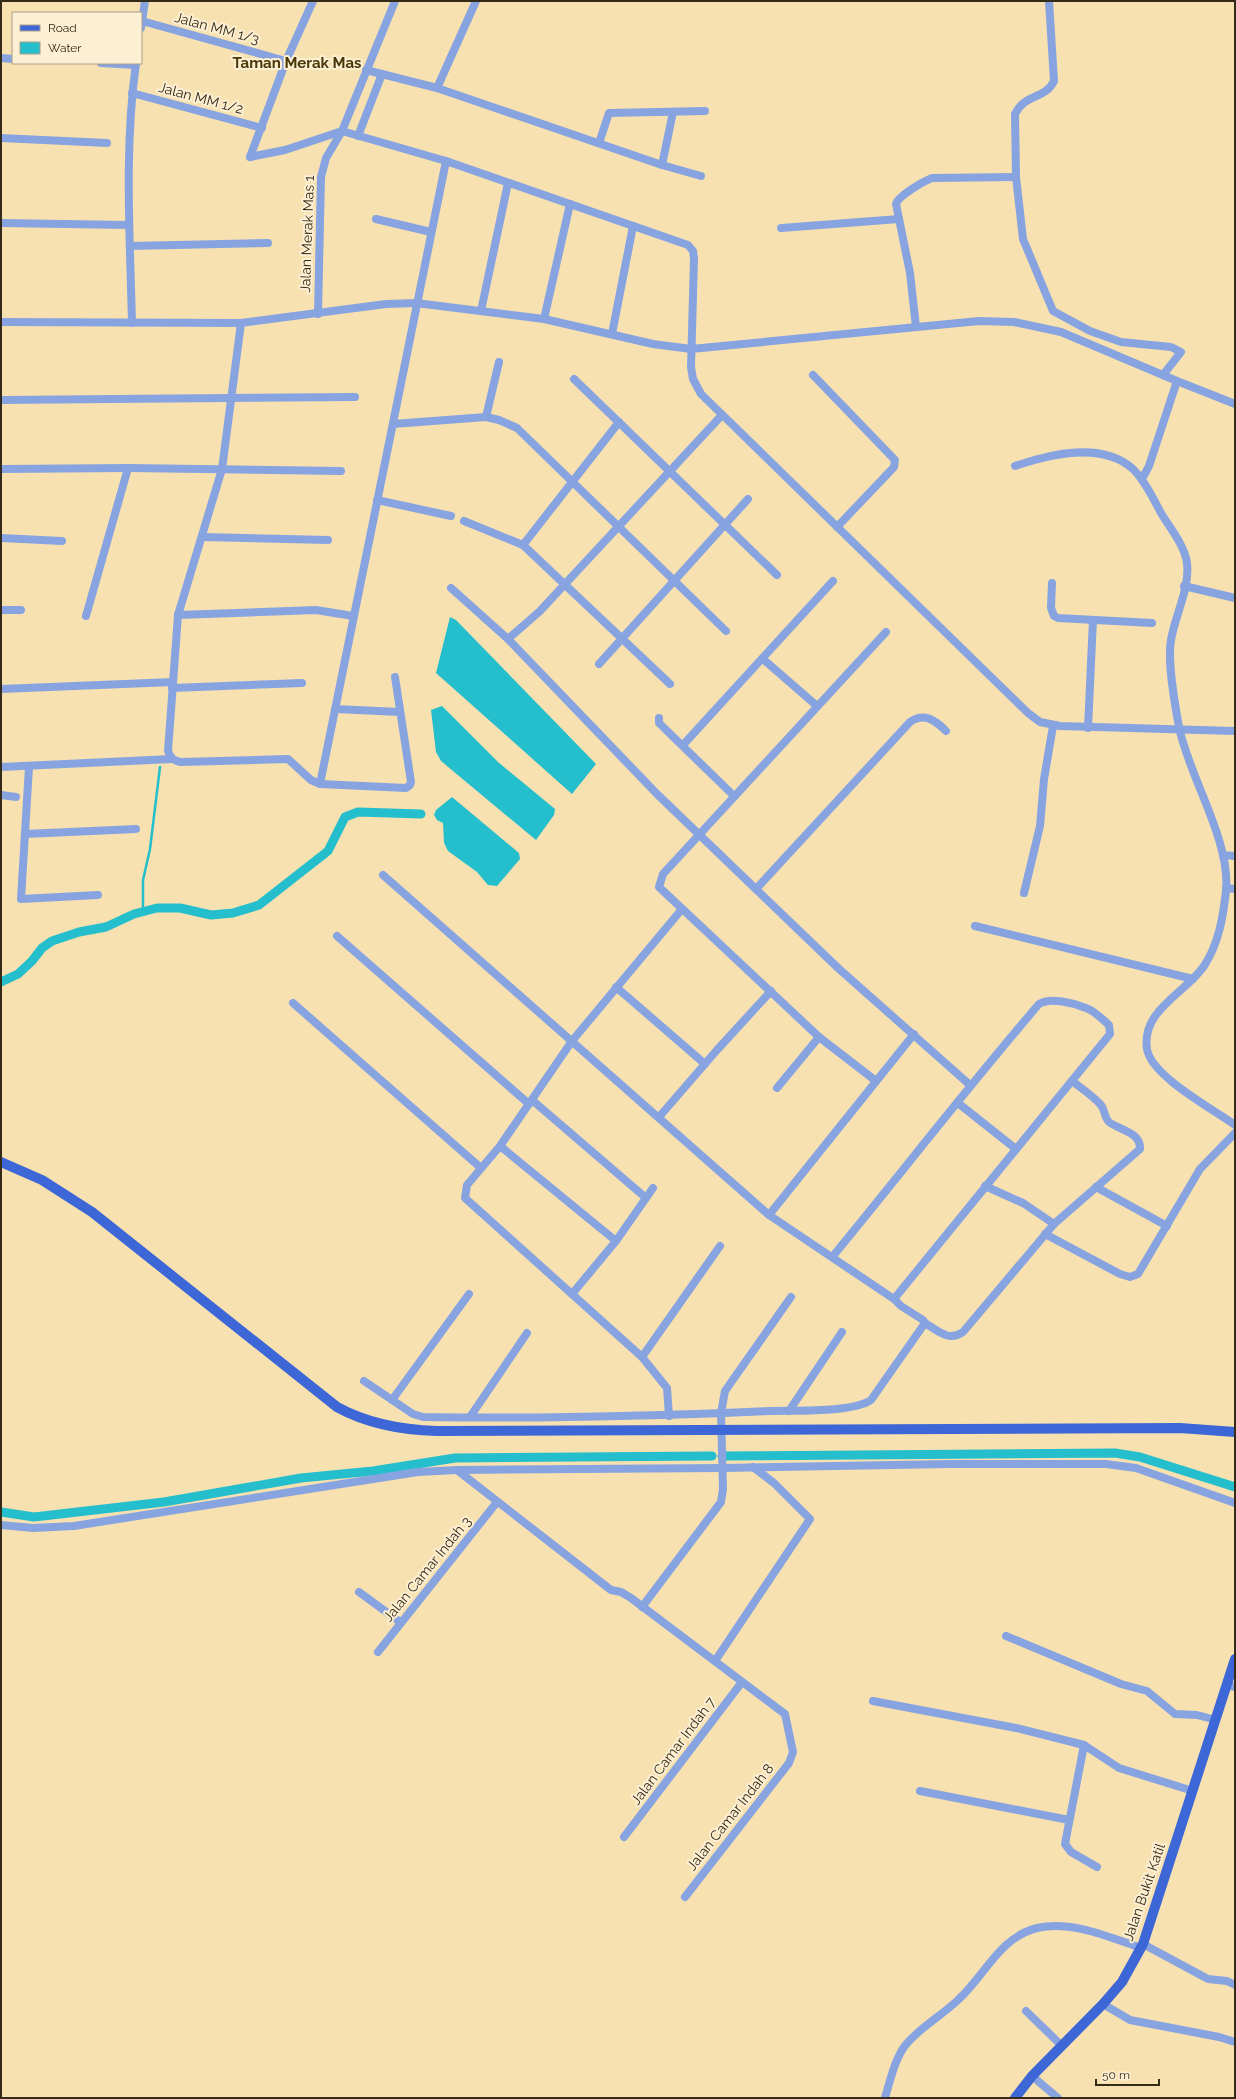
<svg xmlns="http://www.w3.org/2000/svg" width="1236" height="2099" viewBox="0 0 1236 2099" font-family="Raleway,sans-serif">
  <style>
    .water { fill: #24becd }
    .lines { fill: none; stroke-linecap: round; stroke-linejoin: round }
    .stream { stroke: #24becd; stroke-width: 2.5 }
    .canal { stroke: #24becd; stroke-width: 9 }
    .minor { stroke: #88a4e0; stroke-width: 8 }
    .major { stroke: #3d67d6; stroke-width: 10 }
    .labels { text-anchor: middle; stroke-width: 4; stroke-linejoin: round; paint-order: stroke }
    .street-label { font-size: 14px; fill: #332a17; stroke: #fdefd3 }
    .neighbourhood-label { font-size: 15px; font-weight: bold; fill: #4b3807; stroke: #fdefd3 }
  </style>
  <rect width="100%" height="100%" fill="#f8e1b1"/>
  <!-- water -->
  <g class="water">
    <polygon points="450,617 456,620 596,764 572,794 436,673"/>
    <polygon points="442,706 498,762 555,809 554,815 536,840 441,761 436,752 431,710"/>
    <polygon points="452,797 519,853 520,859 497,886 488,885 477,872 448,851 444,843 443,823 437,820 434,815 436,810"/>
  </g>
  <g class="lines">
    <!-- stream -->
    <polyline class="stream" points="143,912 143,880 150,849 160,767"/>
    <!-- canal -->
    <g class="canal">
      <polyline points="1,982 18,974 32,961 42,948 52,941 79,932 106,927 134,914 157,908 180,908 211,915 233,913 259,905 328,851 345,817 358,812 421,814"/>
      <polyline points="722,1456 1115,1453 1140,1457 1235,1487"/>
      <polyline points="1,1512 34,1517 164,1502 301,1478 373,1471 455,1458 712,1456"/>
    </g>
    <!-- minor -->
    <g class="minor">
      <path d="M1049 1 1054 81C1045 100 1025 93 1015 114L1016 177 1023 239 1053 311 1090 331 1121 342 1171 347 1181 352 1163 375"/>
      <polyline points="142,21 286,61"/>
      <polyline points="141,28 145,1"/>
      <polyline points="1,58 13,59"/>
      <polyline points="101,63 136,65"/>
      <polyline points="366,70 437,88 662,165 701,176"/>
      <polyline points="437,88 476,1"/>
      <polyline points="132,93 262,128"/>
      <polyline points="358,136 382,74"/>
      <polyline points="1,138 107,143"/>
      <polyline points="599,143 609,113 705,111"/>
      <polyline points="250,157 285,150 342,131 446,161 688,245 693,251 694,259 691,367 693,379 701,394 1028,713 1040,722 1060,726 1235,731"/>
      <polyline points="250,157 286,61 313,1"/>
      <polyline points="662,165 673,112"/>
      <polyline points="376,219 431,232"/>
      <polyline points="1,223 128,225"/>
      <polyline points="781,228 899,219"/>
      <polyline points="130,246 268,243"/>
      <polyline points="481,311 508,183"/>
      <polyline points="318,314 321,177 326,158 342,131 395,1"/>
      <polyline points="544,319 570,204"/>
      <polyline points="1,322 241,323 386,304 416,303 544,319 653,344 691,349 979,321 1014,322 1061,332 1177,381 1235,404"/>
      <path d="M132 323C130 236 124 150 136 63"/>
      <path d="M241 323 222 469 178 615 168 751C170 758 174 761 181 762L288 759 311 780 320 784 406 788 410 785 411 782 395 677"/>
      <path d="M916 327 910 273 896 204C898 196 924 181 932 178L1016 177"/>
      <polyline points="612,334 633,226"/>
      <polyline points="813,375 895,460 894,467 837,527"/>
      <polyline points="574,379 777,575"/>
      <polyline points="1,400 355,397"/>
      <polyline points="486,417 499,362"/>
      <polyline points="393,424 486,417 499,420 517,428 726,631"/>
      <path d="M1015 466C1050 454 1102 441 1133 469 1145 481 1153 498 1161 513 1170 528 1185 546 1187 563 1190 589 1175 615 1171 640 1167 662 1175 705 1179 727 1189 777 1231 841 1226 891 1223 917 1219 943 1204 966 1186 993 1141 1010 1147 1049 1151 1076 1213 1109 1235 1125"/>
      <polyline points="1,469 128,468 341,471"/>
      <polyline points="1142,479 1149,466 1177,381"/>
      <polyline points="377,500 451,516"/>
      <polyline points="464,521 523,545 670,684"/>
      <polyline points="202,537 328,540"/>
      <polyline points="1,538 62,541"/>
      <polyline points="523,545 619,422"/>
      <polyline points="1052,583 1051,608 1054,616 1058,618 1152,623"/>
      <polyline points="1184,586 1235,598"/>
      <polyline points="451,588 508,639 657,794 709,844 838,968 970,1085"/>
      <polyline points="1,610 21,610"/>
      <polyline points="178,615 316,610 353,616"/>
      <polyline points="86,616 128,468"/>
      <polyline points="508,639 540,611 722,415"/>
      <polyline points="763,659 817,706"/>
      <polyline points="599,664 748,499"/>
      <polyline points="172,688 302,683"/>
      <polyline points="1,689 173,682"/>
      <polyline points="335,709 400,712"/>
      <polyline points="659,718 659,723 734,796"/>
      <polyline points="1088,728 1093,620"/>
      <polyline points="683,745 833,581"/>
      <polyline points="1,767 172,759"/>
      <polyline points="29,767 21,899 98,895"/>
      <polyline points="320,784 446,161"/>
      <polyline points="1,795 16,797"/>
      <polyline points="25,834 136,829"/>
      <polyline points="1223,855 1235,856"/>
      <path d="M383 875 769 1215 894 1299 901 1306 923 1320 925 1323C938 1331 949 1342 963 1332L1054 1224 1140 1149C1141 1132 1119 1130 1109 1122 1104 1117 1105 1110 1101 1105 1093 1096 1081 1088 1072 1081"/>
      <polyline points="1226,888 1235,889"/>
      <path d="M756 889 910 722C924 712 935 720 946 731"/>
      <polyline points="1024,893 1040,826 1044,779 1053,726"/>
      <polyline points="975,926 1193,979"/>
      <polyline points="337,936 529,1104"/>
      <polyline points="616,987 705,1064"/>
      <polyline points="293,1003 481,1168"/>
      <polyline points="876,1081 819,1037 659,887 663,874 886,632"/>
      <polyline points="777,1088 819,1037"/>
      <polyline points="532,1100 646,1198"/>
      <polyline points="958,1103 1016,1149"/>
      <polyline points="659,1117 717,1050 771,991"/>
      <polyline points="500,1146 616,1241"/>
      <polyline points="985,1186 1023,1203 1054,1224"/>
      <polyline points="1096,1187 1167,1226"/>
      <polyline points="769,1215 914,1034"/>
      <polyline points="1045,1234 1120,1274 1130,1277 1138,1274 1200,1169 1235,1133"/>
      <path d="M833 1256C902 1172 968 1087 1039 1004 1050 997 1074 1003 1086 1008 1095 1011 1102 1019 1109 1025L1110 1034 894 1299"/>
      <polyline points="572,1294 616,1241 653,1188"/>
      <polyline points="642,1357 720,1246"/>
      <path d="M364 1381 413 1414 423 1417C538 1419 654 1416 769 1411 794 1410 852 1413 871 1400L925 1323"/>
      <polyline points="392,1400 469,1294"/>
      <polyline points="789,1411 842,1332"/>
      <polyline points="669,1416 667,1388 642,1357 465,1198 467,1185 500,1146 572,1041 682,909"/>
      <polyline points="470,1417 527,1333"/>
      <polyline points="457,1470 611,1590 621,1592 631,1598 785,1714 793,1752 789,1763 685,1897"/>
      <polyline points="1,1525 33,1528 74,1526 418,1472 457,1470 723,1468 951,1464 1106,1464 1136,1468 1235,1503"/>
      <polyline points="359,1592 400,1622"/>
      <polyline points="642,1607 721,1502 723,1489 721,1413 725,1391 791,1297"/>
      <polyline points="1006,1636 1121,1684 1147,1691 1175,1714 1197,1715 1216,1720"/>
      <polyline points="378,1652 497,1502"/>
      <polyline points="715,1661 810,1519 774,1483 753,1467"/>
      <polyline points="1227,1685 1235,1687"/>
      <polyline points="873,1701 1016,1728 1084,1745 1119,1768 1193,1791"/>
      <polyline points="1084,1745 1065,1844 1071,1852 1097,1867"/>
      <polyline points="920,1791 1069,1820"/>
      <polyline points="624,1837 742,1682"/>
      <polyline points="1143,1944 1208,1979 1227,1981 1235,1985"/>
      <polyline points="1103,2004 1130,2020 1219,2037 1235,2042"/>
      <polyline points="1026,2011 1062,2046"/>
      <polyline points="1032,2076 1058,2098"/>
      <path d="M885 2098C890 2081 894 2062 904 2047 917 2029 943 2015 959 1999 985 1975 1000 1937 1037 1928 1071 1920 1109 1937 1141 1948"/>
    </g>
    <!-- major -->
    <g class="major">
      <path d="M1 1162 42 1180 92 1212 337 1407C368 1424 401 1430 437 1431L1180 1428 1235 1432"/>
      <polyline points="1015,2098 1032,2076 1103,2004 1122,1982 1143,1944 1235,1659"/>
    </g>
  </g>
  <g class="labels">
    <!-- street labels -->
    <g class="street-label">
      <text transform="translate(217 28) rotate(15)" y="5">Jalan MM 1/3</text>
      <text transform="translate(201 98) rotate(15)" y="5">Jalan MM 1/2</text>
      <text transform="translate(307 234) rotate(-88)" y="5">Jalan Merak Mas 1</text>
      <text transform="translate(427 1569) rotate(-51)" y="5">Jalan Camar Indah 3</text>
      <text transform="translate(673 1751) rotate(-53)" y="5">Jalan Camar Indah 7</text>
      <text transform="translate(730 1817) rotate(-52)" y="5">Jalan Camar Indah 8</text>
      <text transform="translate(1144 1892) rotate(-71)" y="5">Jalan Bukit Katil</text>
    </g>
    <!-- neighbourhood labels -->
    <g class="neighbourhood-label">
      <text x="297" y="68">Taman Merak Mas</text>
    </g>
  </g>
  <!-- border -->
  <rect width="1236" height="2099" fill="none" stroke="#332a17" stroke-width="4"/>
  <!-- legend -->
  <rect x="12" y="12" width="130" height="52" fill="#fdefd3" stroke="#aca088"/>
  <rect x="20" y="25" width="20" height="6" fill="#3d67d6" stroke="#aca088"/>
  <text x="48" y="32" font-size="12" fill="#332a17">Road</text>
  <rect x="20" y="42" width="20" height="12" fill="#24becd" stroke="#aca088"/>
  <text x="48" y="52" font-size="12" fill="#332a17">Water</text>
  <!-- scale -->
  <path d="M1096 2079v6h63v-6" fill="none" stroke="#332a17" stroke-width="2"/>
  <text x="1102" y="2079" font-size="12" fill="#332a17" stroke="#fdefd3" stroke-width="3" paint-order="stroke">50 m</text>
</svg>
